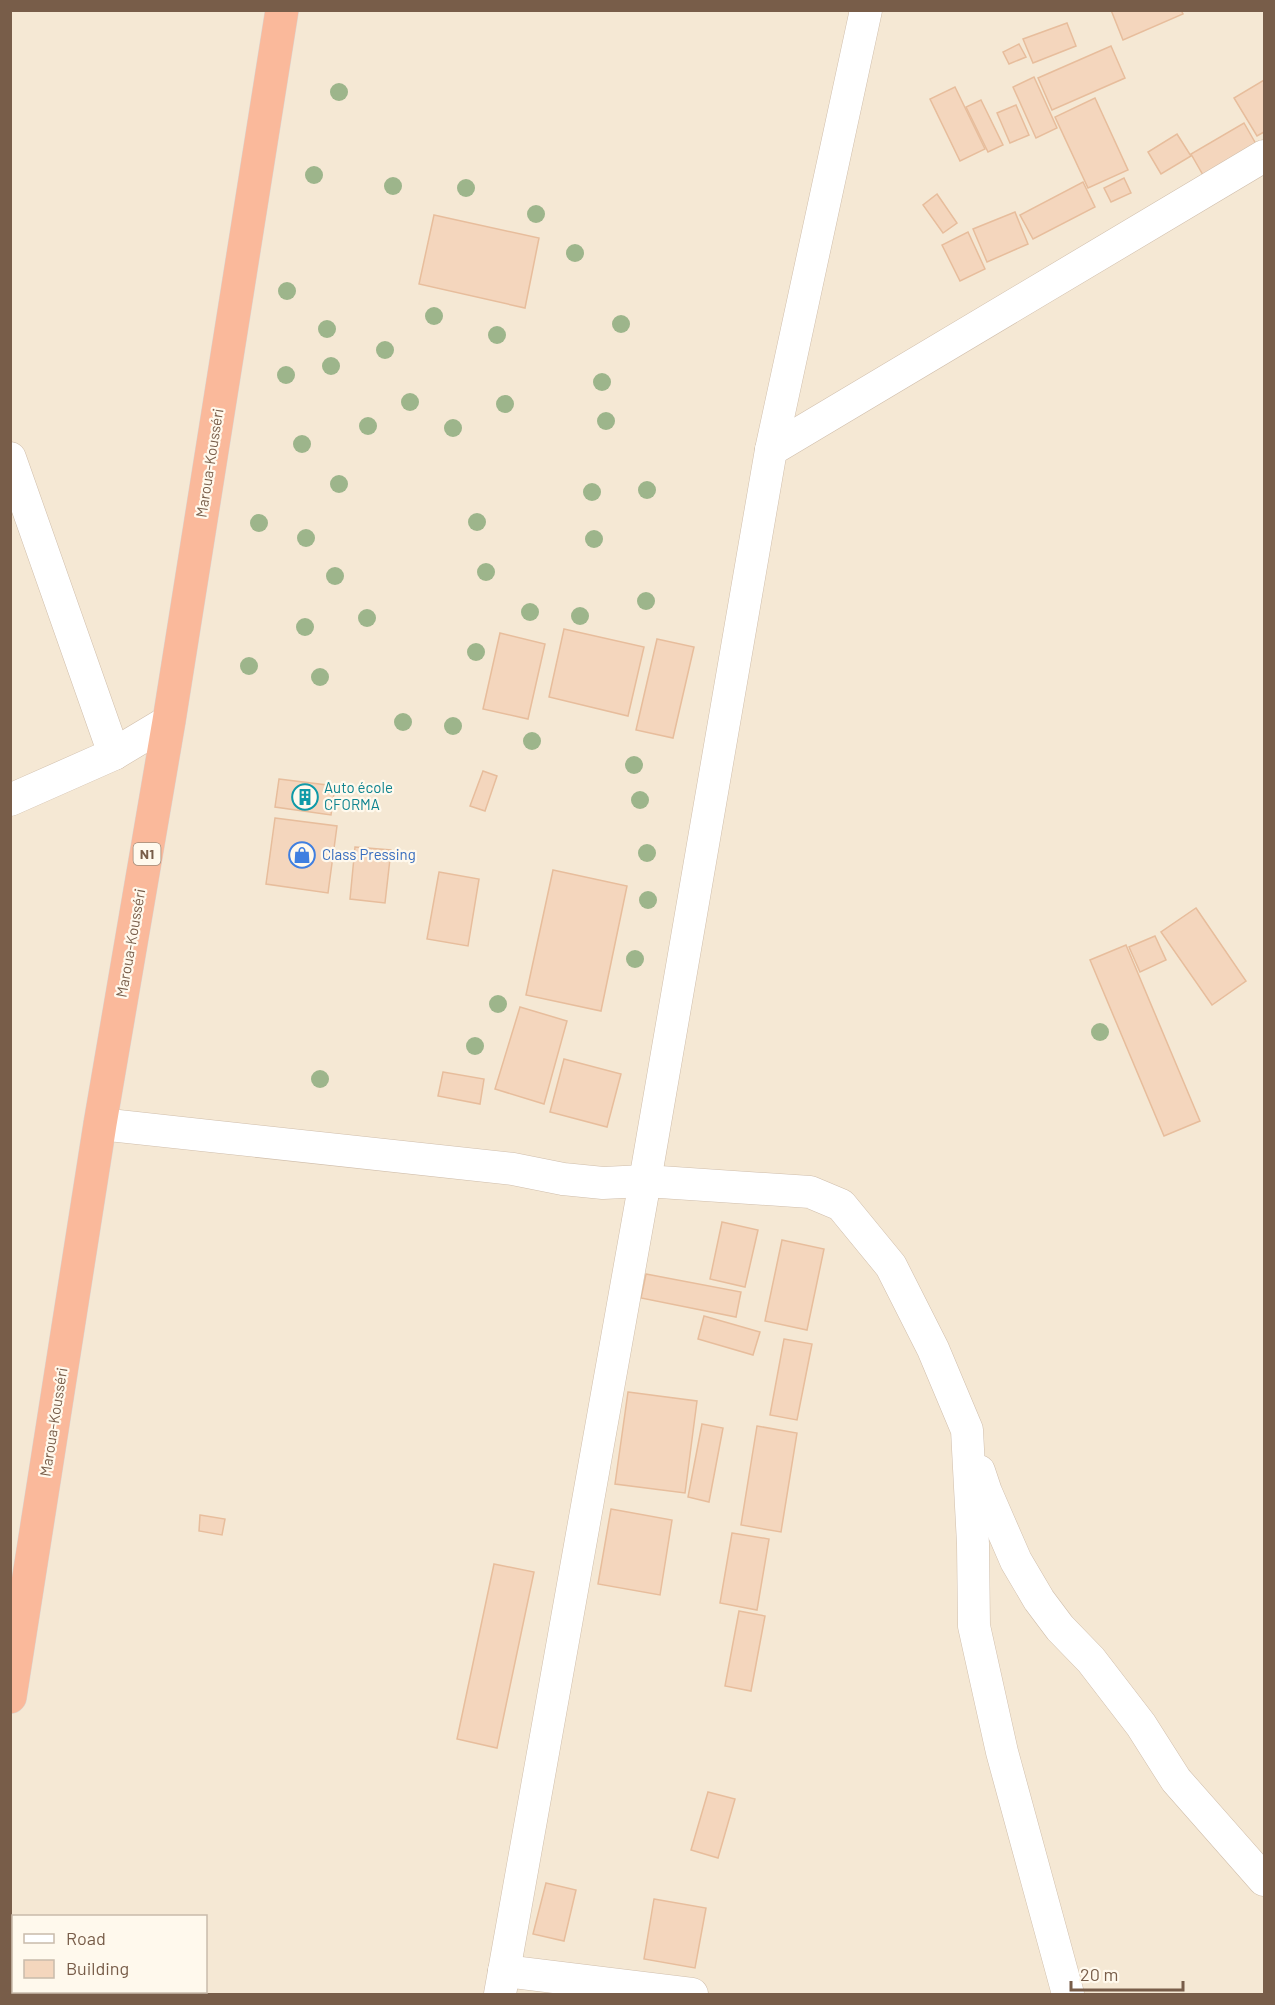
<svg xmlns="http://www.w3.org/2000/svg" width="1275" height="2005" viewBox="0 0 1275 2005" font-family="Barlow,sans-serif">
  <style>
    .residential { fill: #f5e8d4; fill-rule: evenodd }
    .building { fill: #f4d6bd; stroke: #e7bd9c; stroke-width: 1.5 }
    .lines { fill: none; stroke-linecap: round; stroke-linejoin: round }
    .street-casing { stroke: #d0beab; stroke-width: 33 }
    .highway-casing { stroke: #dcd5d0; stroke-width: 34 }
    .street { stroke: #fff; stroke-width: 32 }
    .highway { stroke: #fab99b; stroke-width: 33 }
    .tree { fill: #9db58b }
    .labels { text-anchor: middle; stroke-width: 4.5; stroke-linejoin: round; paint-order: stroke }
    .shield { fill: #fff9ed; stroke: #a08c7a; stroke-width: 1.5 }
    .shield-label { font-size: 14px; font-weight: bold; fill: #785d49 }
    .street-label { font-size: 15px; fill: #785d49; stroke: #fff9ed }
    .culture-label { font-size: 15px; fill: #0d838f; stroke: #fff9ed; text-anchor: start }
    .shop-label { font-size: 15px; fill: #366cbe; stroke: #fff9ed; text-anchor: start }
  </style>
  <rect width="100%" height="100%" fill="#fdf6e6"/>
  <!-- residential -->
  <path class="residential" d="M11 11H1264V1994H11ZM14 1916H206V1992H14Z"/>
  <!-- building -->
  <g class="building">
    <polygon points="1111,10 1181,10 1183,14 1123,40"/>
    <polygon points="1067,23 1076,46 1033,63 1023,39"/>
    <polygon points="1019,44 1026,57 1009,64 1003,52"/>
    <polygon points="1111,46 1125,78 1052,110 1038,78"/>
    <polygon points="1034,77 1057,128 1036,138 1013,87"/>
    <polygon points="1264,80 1264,132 1257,136 1234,98"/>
    <polygon points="955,87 985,149 960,161 930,99"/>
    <polygon points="1095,98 1128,170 1088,188 1055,117"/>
    <polygon points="981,100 1003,145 988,152 966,107"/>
    <polygon points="1016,105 1029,135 1010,143 997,113"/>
    <polygon points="1244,123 1256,144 1203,175 1191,154"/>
    <polygon points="1177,134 1191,156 1161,174 1148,152"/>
    <polygon points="1124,178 1131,193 1111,202 1104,188"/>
    <polygon points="1083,182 1095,207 1033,239 1020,215"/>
    <polygon points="937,194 957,223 943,233 923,205"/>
    <polygon points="1015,212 1028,244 987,262 973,229"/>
    <polygon points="434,215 539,238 525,308 419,284"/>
    <polygon points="968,232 985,269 960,281 942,245"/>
    <polygon points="564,629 644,647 628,716 549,697"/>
    <polygon points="500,633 545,644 528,719 483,709"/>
    <polygon points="657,639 694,647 673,738 636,730"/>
    <polygon points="483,771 497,776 485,811 470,806"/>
    <polygon points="279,779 335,786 331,815 275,807"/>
    <polygon points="275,818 337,826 328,893 266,884"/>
    <polygon points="355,847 391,850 385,903 350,899"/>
    <polygon points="553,870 627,886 601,1011 526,995"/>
    <polygon points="439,872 479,879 468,946 427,939"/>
    <polygon points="1196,908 1246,981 1212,1005 1161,932"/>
    <polygon points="1155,936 1166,960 1140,972 1129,947"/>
    <polygon points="1126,945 1200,1121 1164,1136 1090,960"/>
    <polygon points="520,1007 567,1021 544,1104 495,1089"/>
    <polygon points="564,1059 621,1074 607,1127 550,1112"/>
    <polygon points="443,1072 484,1079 480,1104 438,1096"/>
    <polygon points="722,1222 758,1230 745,1287 710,1279"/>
    <polygon points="782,1240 824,1249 807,1330 765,1321"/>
    <polygon points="646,1274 741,1292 736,1317 641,1298"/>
    <polygon points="704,1316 760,1332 753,1355 698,1339"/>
    <polygon points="784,1339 812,1344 797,1420 770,1415"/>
    <polygon points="628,1392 697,1401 685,1493 615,1484"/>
    <polygon points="702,1424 723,1428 709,1502 688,1497"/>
    <polygon points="757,1426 797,1433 781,1532 741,1525"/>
    <polygon points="611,1509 672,1520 660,1595 598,1584"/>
    <polygon points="200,1515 225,1519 222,1535 199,1531"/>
    <polygon points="732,1533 769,1539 757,1610 720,1603"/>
    <polygon points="494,1564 534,1572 497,1748 457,1739"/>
    <polygon points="739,1611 765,1616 751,1691 725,1686"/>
    <polygon points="708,1792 735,1799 718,1858 691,1850"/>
    <polygon points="546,1883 576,1890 564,1941 533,1934"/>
    <polygon points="654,1899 706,1908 695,1968 644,1959"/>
  </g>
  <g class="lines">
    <!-- street casing -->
    <g class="street-casing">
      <g id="street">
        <polyline points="771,450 1264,156"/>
        <polyline points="10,458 114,754"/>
        <polyline points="10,800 114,754 169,721"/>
        <polyline points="100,1124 513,1169 563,1179 603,1183 645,1181 810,1192 841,1205 891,1266 933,1349 967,1430 973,1544 974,1626 1002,1752 1068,1994"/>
        <polyline points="979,1471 986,1492 1016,1561 1039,1600 1060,1628 1091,1660 1141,1725 1176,1780 1264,1880"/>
        <polyline points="504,1971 692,1994"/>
        <polyline points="500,1994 645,1181 771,450 866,10"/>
      </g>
    </g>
    <!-- highway casing -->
    <g class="highway-casing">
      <polyline id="highway" points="10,1697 100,1124 169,721 282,10"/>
    </g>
    <!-- street -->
    <use href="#street" class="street"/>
    <!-- highway -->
    <use href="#highway" class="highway"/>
  </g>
  <!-- trees -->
  <g class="tree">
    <circle cx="339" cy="92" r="9"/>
    <circle cx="314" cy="175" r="9"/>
    <circle cx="393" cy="186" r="9"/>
    <circle cx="466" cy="188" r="9"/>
    <circle cx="536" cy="214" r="9"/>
    <circle cx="575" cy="253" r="9"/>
    <circle cx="287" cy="291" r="9"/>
    <circle cx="434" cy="316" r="9"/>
    <circle cx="621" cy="324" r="9"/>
    <circle cx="327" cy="329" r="9"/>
    <circle cx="497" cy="335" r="9"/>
    <circle cx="385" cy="350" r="9"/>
    <circle cx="331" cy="366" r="9"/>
    <circle cx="286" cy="375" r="9"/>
    <circle cx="602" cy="382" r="9"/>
    <circle cx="410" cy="402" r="9"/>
    <circle cx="505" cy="404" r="9"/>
    <circle cx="606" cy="421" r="9"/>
    <circle cx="368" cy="426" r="9"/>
    <circle cx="453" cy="428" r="9"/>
    <circle cx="302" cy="444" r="9"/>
    <circle cx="339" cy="484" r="9"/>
    <circle cx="647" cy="490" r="9"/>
    <circle cx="592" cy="492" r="9"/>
    <circle cx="477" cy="522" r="9"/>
    <circle cx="259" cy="523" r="9"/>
    <circle cx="306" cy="538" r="9"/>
    <circle cx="594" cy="539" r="9"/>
    <circle cx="486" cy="572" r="9"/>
    <circle cx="335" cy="576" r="9"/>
    <circle cx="646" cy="601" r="9"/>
    <circle cx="530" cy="612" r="9"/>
    <circle cx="580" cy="616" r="9"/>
    <circle cx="367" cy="618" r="9"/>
    <circle cx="305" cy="627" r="9"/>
    <circle cx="476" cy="652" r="9"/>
    <circle cx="249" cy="666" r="9"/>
    <circle cx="320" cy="677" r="9"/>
    <circle cx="403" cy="722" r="9"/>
    <circle cx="453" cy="726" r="9"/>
    <circle cx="532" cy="741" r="9"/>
    <circle cx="634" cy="765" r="9"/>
    <circle cx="640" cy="800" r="9"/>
    <circle cx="647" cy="853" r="9"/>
    <circle cx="648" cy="900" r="9"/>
    <circle cx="635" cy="959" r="9"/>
    <circle cx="498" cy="1004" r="9"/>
    <circle cx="1100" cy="1032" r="9"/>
    <circle cx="475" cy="1046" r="9"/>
    <circle cx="320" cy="1079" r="9"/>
  </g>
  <!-- icons -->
  <defs>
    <g id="building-ring" transform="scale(1.35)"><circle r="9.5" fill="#fff9ed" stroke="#0f9aa8" stroke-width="1.5"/><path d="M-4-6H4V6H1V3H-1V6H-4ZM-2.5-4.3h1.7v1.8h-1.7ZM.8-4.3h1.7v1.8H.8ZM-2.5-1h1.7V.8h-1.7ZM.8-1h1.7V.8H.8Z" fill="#0f9aa8"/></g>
    <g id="shop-ring" transform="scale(1.35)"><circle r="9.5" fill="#fff9ed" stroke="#3f7fe0" stroke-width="1.5"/><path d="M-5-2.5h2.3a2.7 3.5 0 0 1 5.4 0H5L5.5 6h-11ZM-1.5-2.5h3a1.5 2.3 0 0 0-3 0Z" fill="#3f7fe0"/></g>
  </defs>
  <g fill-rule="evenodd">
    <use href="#building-ring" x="305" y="797"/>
    <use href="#shop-ring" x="302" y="855"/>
  </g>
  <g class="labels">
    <!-- shield labels -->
    <rect class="shield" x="133.5" y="843" width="27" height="22" rx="4.5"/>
    <g class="shield-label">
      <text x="147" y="859">N1</text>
    </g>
    <!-- street labels -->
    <g class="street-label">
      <text transform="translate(210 463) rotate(-81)" y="5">Maroua-Kousséri</text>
      <text transform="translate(131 943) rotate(-80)" y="5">Maroua-Kousséri</text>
      <text transform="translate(54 1422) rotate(-81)" y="5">Maroua-Kousséri</text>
    </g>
    <!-- culture labels -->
    <g class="culture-label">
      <text x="324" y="793">Auto école<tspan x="324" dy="17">CFORMA</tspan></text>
    </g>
    <!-- shop labels -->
    <g class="shop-label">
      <text x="322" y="860">Class Pressing</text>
    </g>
  </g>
  <!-- border -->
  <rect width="1275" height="2005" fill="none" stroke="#785d49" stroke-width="24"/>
  <!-- legend -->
  <rect x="12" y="1915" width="195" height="78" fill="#fff9ed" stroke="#c9bbab" stroke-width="1.5"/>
  <rect x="24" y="1934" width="30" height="9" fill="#ffffff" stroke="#c9bbab" stroke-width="1.5"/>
  <text x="66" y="1945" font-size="18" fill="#785d49">Road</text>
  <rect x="24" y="1960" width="30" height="18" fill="#f4d6bd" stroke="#c9bbab" stroke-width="1.5"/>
  <text x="66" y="1975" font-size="18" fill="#785d49">Building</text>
  <!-- scale -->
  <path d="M1071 1981v9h112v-9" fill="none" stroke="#785d49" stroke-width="3"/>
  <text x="1080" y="1981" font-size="18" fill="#785d49" stroke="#fff9ed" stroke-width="4.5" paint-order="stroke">20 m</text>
</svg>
